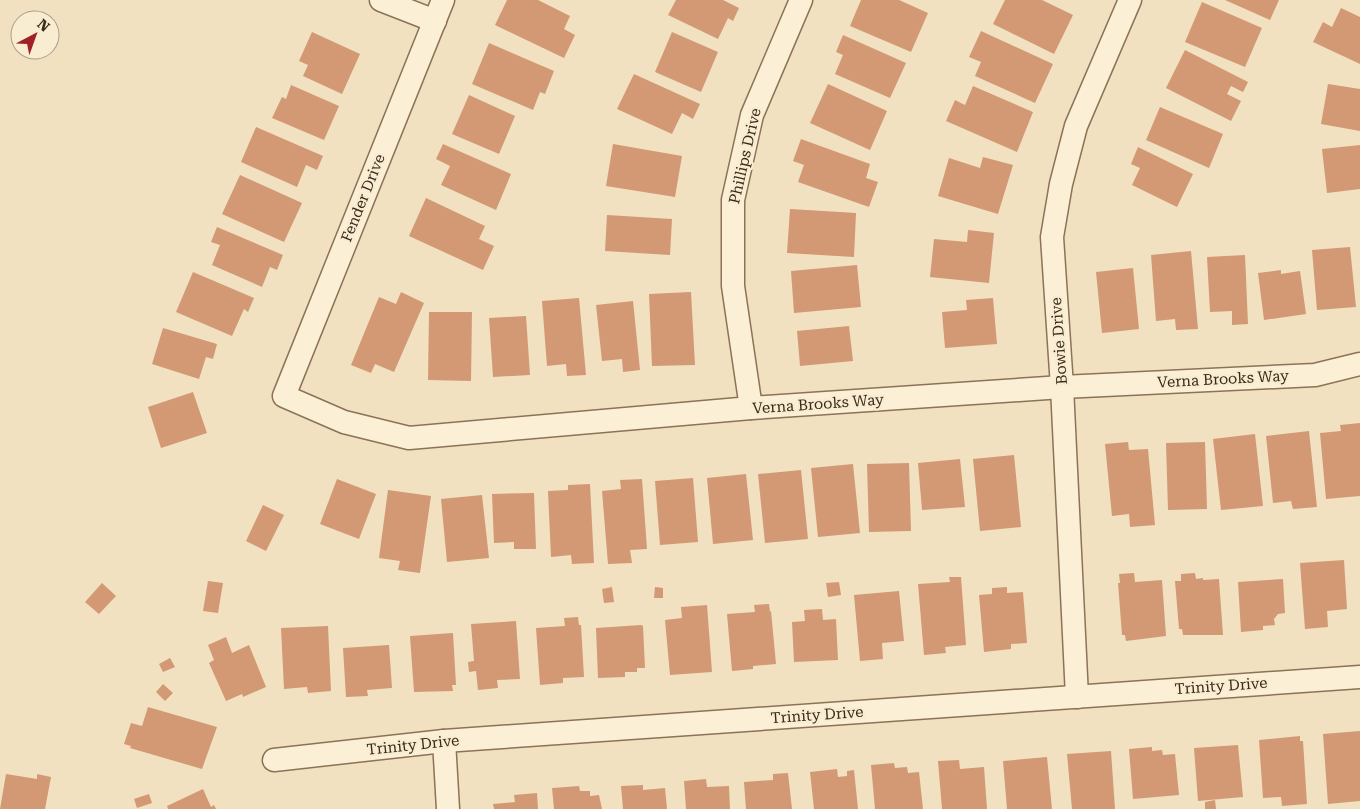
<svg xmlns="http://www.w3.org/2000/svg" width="1360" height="809" viewBox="0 0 1360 809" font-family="'Roboto Serif',serif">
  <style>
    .building { fill: #d29974 }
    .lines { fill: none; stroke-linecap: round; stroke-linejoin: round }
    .minor-casing { stroke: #8c7257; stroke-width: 25 }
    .minor { stroke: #fbefd5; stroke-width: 22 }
    .labels { text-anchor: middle; stroke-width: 4.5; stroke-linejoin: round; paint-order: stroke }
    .street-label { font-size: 15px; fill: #3b2a1c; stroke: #f8ecd1 }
  </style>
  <rect width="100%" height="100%" fill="#f1e1c1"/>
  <!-- building -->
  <g class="building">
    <polygon points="507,0 538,0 570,16 564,29 575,35 564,58 495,25"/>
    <polygon points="676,0 723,0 739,8 733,21 728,18 718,39 668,15"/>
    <polygon points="861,0 899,0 928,13 911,52 850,26"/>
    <polygon points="1005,0 1042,0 1073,15 1054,54 993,24"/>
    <polygon points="1225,0 1279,0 1270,20"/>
    <polygon points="1202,2 1262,28 1245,67 1185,42"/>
    <polygon points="1341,8 1360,17 1360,64 1313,42 1323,22 1332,27"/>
    <polygon points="981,31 1053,64 1035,103 975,76 981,62 969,57"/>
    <polygon points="312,32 360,54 342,94 303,76 308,65 299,61"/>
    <polygon points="672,32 718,52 701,92 655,72"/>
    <polygon points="843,35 906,63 890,98 835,74 843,55 836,52"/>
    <polygon points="489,43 554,71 545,94 540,92 533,110 472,84"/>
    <polygon points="1185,50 1248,82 1243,92 1231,86 1227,94 1241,101 1231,121 1166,88"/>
    <polygon points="634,74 700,104 693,119 682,113 672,134 617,109"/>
    <polygon points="828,84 887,111 870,150 810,123"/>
    <polygon points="1328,84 1360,89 1360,131 1321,124"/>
    <polygon points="291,85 339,106 324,140 272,118 282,97 286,99"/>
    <polygon points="973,86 1033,112 1017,152 946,121 955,100 965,105"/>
    <polygon points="469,95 515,116 499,154 452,134"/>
    <polygon points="1160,107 1223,134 1209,168 1146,140"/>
    <polygon points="256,127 323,156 317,170 306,165 297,187 241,162"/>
    <polygon points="801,139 870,164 866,178 878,182 869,207 798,182 804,165 793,161"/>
    <polygon points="443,144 511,174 496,210 441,185 450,166 436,159"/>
    <polygon points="613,144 682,156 675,197 606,186"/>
    <polygon points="1360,145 1360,189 1327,193 1322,149"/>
    <polygon points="1138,147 1193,174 1177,207 1132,185 1140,168 1131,164"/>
    <polygon points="983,157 1013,165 998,214 938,196 949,158 980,168"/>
    <polygon points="240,175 302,203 284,242 222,214"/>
    <polygon points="426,198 485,226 479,239 494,246 483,270 409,236"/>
    <polygon points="790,209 856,213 854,257 787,253"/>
    <polygon points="607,215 672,219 670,255 605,251"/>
    <polygon points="217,227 283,255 277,270 270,267 262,287 212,265 220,245 211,242"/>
    <polygon points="968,230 994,233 989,283 930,277 934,239 967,242"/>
    <polygon points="1350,247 1356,307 1317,310 1312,250"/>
    <polygon points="1191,251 1198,329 1176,330 1175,319 1156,321 1151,255"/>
    <polygon points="1245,255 1248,324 1232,325 1232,311 1210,312 1207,257"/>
    <polygon points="857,265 861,307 794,313 791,271"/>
    <polygon points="1133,268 1139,329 1102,333 1096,272"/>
    <polygon points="1281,270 1281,274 1300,271 1306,314 1264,320 1258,273"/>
    <polygon points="193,272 254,298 248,312 244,309 232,336 176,312"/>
    <polygon points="401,292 424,303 394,372 375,364 371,373 351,365 379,297 396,304"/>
    <polygon points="691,292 695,365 652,366 649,294"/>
    <polygon points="579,298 586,375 567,376 566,364 547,366 542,301"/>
    <polygon points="993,298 997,344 945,348 942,312 967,310 966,300"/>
    <polygon points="633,301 640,370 623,372 622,359 602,361 596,305"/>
    <polygon points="429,312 472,312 471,381 428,380"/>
    <polygon points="526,316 530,375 493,377 489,318"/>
    <polygon points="849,326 853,361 800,366 797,331"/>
    <polygon points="163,328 217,344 213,359 206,357 199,379 152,364"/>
    <polygon points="193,392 207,433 161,448 148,407"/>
    <polygon points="1360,423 1360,496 1326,499 1320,433 1341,431 1340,425"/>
    <polygon points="1309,431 1317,507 1293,509 1291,501 1273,503 1266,436"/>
    <polygon points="1255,434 1263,506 1221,510 1213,439"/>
    <polygon points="1128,442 1129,450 1148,449 1155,525 1130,527 1129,514 1112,516 1105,444"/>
    <polygon points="1205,442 1207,509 1168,510 1166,443"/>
    <polygon points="1014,455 1021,527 980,531 973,459"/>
    <polygon points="960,459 965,507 922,510 918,463"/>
    <polygon points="909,463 911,531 869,532 867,464"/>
    <polygon points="853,464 860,533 818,537 811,468"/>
    <polygon points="801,470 808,539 765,543 758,474"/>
    <polygon points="746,474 753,540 713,544 707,478"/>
    <polygon points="693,478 698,542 660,545 655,481"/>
    <polygon points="337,479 376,494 359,539 320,524"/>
    <polygon points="642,479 647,549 630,550 632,563 608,564 602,491 621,489 620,480"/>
    <polygon points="590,484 594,563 572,564 571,555 551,557 548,491 568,490 568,485"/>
    <polygon points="388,490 431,496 420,573 398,570 400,561 379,558"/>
    <polygon points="534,493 536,549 514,549 514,542 494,543 492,494"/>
    <polygon points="482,495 489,558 447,562 441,499"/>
    <polygon points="263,505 284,515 266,551 246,541"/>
    <polygon points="1344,560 1347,609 1327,611 1328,627 1305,629 1300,563"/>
    <polygon points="1134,573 1135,582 1162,580 1166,636 1126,641 1125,635 1122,635 1118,583 1120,583 1119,574"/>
    <polygon points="1195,573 1196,579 1203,578 1203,580 1219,579 1223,635 1183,635 1182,629 1179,629 1175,581 1181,581 1181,574"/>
    <polygon points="949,577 961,577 966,645 945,647 946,653 924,655 918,584 950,582"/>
    <polygon points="1283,579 1285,613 1278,614 1274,619 1275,625 1263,626 1263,630 1241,632 1238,582"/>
    <polygon points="208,581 223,583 218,613 203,611"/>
    <polygon points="839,582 841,595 828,597 826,583"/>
    <polygon points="102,583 116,596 99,614 85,602"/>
    <polygon points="612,587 614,602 604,603 602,589"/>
    <polygon points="655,587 663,588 663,598 654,598"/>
    <polygon points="1007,587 1007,593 1023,592 1027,643 1011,644 1011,649 984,652 979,595 992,594 992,588"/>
    <polygon points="899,591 904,641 882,643 883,659 860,661 854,595"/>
    <polygon points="769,604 770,612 771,611 776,664 753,666 753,669 732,671 727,614 755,612 754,605"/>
    <polygon points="707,605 712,672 670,675 665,620 682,618 681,607"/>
    <polygon points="822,609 823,620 836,619 838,660 794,662 792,622 805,621 804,610"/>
    <polygon points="578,617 579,625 581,625 584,677 563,678 563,683 540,685 536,628 565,626 564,618"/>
    <polygon points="516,621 520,679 497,680 498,688 478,690 476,671 469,672 468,662 474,661 471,624"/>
    <polygon points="641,625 643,626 645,668 637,668 637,672 625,672 625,677 598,678 596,628"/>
    <polygon points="328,626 331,691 308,693 307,687 284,689 281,628"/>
    <polygon points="453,633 456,685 452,685 453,691 414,692 410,636"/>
    <polygon points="226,637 232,653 249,645 266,687 243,697 242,694 226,701 209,663 214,660 208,645"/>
    <polygon points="389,645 392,688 367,690 368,696 346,697 343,648"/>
    <polygon points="170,658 175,667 163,672 159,664"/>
    <polygon points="163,684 173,693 165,701 156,692"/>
    <polygon points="148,707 217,727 202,769 130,748 131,746 124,744 131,723 142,726"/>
    <polygon points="1360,731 1360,801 1328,804 1323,734"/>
    <polygon points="1300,736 1300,741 1303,741 1307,804 1282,806 1281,797 1263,798 1259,740"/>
    <polygon points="1238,745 1243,797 1198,801 1194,748"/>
    <polygon points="1152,747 1152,751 1162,750 1163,755 1175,754 1179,795 1133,799 1129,749"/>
    <polygon points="1111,751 1115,809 1072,809 1067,754"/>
    <polygon points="1047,757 1052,809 1007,809 1003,761"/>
    <polygon points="959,760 960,769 984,767 987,809 942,809 938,761"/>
    <polygon points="894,763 895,768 907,767 908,773 919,772 923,809 875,809 871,765"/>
    <polygon points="837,769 838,777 847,776 847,771 854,770 858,809 814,809 810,772"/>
    <polygon points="788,773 792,809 746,809 744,782 773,780 773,774"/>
    <polygon points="6,774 37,779 37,774 51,777 45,809 0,809"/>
    <polygon points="706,779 707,787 729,786 730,809 686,809 684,781"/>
    <polygon points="643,785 643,790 665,788 667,809 623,809 621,786"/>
    <polygon points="579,786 580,791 590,791 590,796 599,795 602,809 554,809 552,788"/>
    <polygon points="203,789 211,807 214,805 216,809 168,809 167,806"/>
    <polygon points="537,793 538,809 494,809 493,804 515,802 514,795"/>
    <polygon points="149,794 152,803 137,808 134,799"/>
    <polygon points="1215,800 1216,809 1205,809 1205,802"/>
  </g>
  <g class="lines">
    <!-- minor casing -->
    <g class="minor-casing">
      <g id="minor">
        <polyline points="381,0 435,21"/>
        <polyline points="443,0 284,396 344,422 409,438 751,408 1062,387 1315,375 1360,364"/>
        <polyline points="751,408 733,286 733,200 752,115 801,0"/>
        <polyline points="1077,697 1062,387 1052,237 1061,184 1076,126 1130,0"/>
        <polyline points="444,741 448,809"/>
        <polyline points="274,760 444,741 1360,677"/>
      </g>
    </g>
    <!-- minor -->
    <use href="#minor" class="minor"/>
  </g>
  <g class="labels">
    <!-- street labels -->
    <g class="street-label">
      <text transform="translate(745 156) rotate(-77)" y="5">Phillips Drive</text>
      <text transform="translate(363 198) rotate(-68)" y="5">Fender Drive</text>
      <text transform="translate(1059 341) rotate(-94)" y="5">Bowie Drive</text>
      <text transform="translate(1223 379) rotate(-3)" y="5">Verna Brooks Way</text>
      <text transform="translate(818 404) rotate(-4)" y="5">Verna Brooks Way</text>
      <text transform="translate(1221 686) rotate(-4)" y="5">Trinity Drive</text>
      <text transform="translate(817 715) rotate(-4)" y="5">Trinity Drive</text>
      <text transform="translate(413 745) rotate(-6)" y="5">Trinity Drive</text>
    </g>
  </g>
  <!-- north arrow -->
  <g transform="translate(35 35) rotate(41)"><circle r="24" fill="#f8ecd1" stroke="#ac9e89"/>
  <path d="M0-4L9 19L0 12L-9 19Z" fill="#a02226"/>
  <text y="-8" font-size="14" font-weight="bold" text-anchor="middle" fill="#3b2a1c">N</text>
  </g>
</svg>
